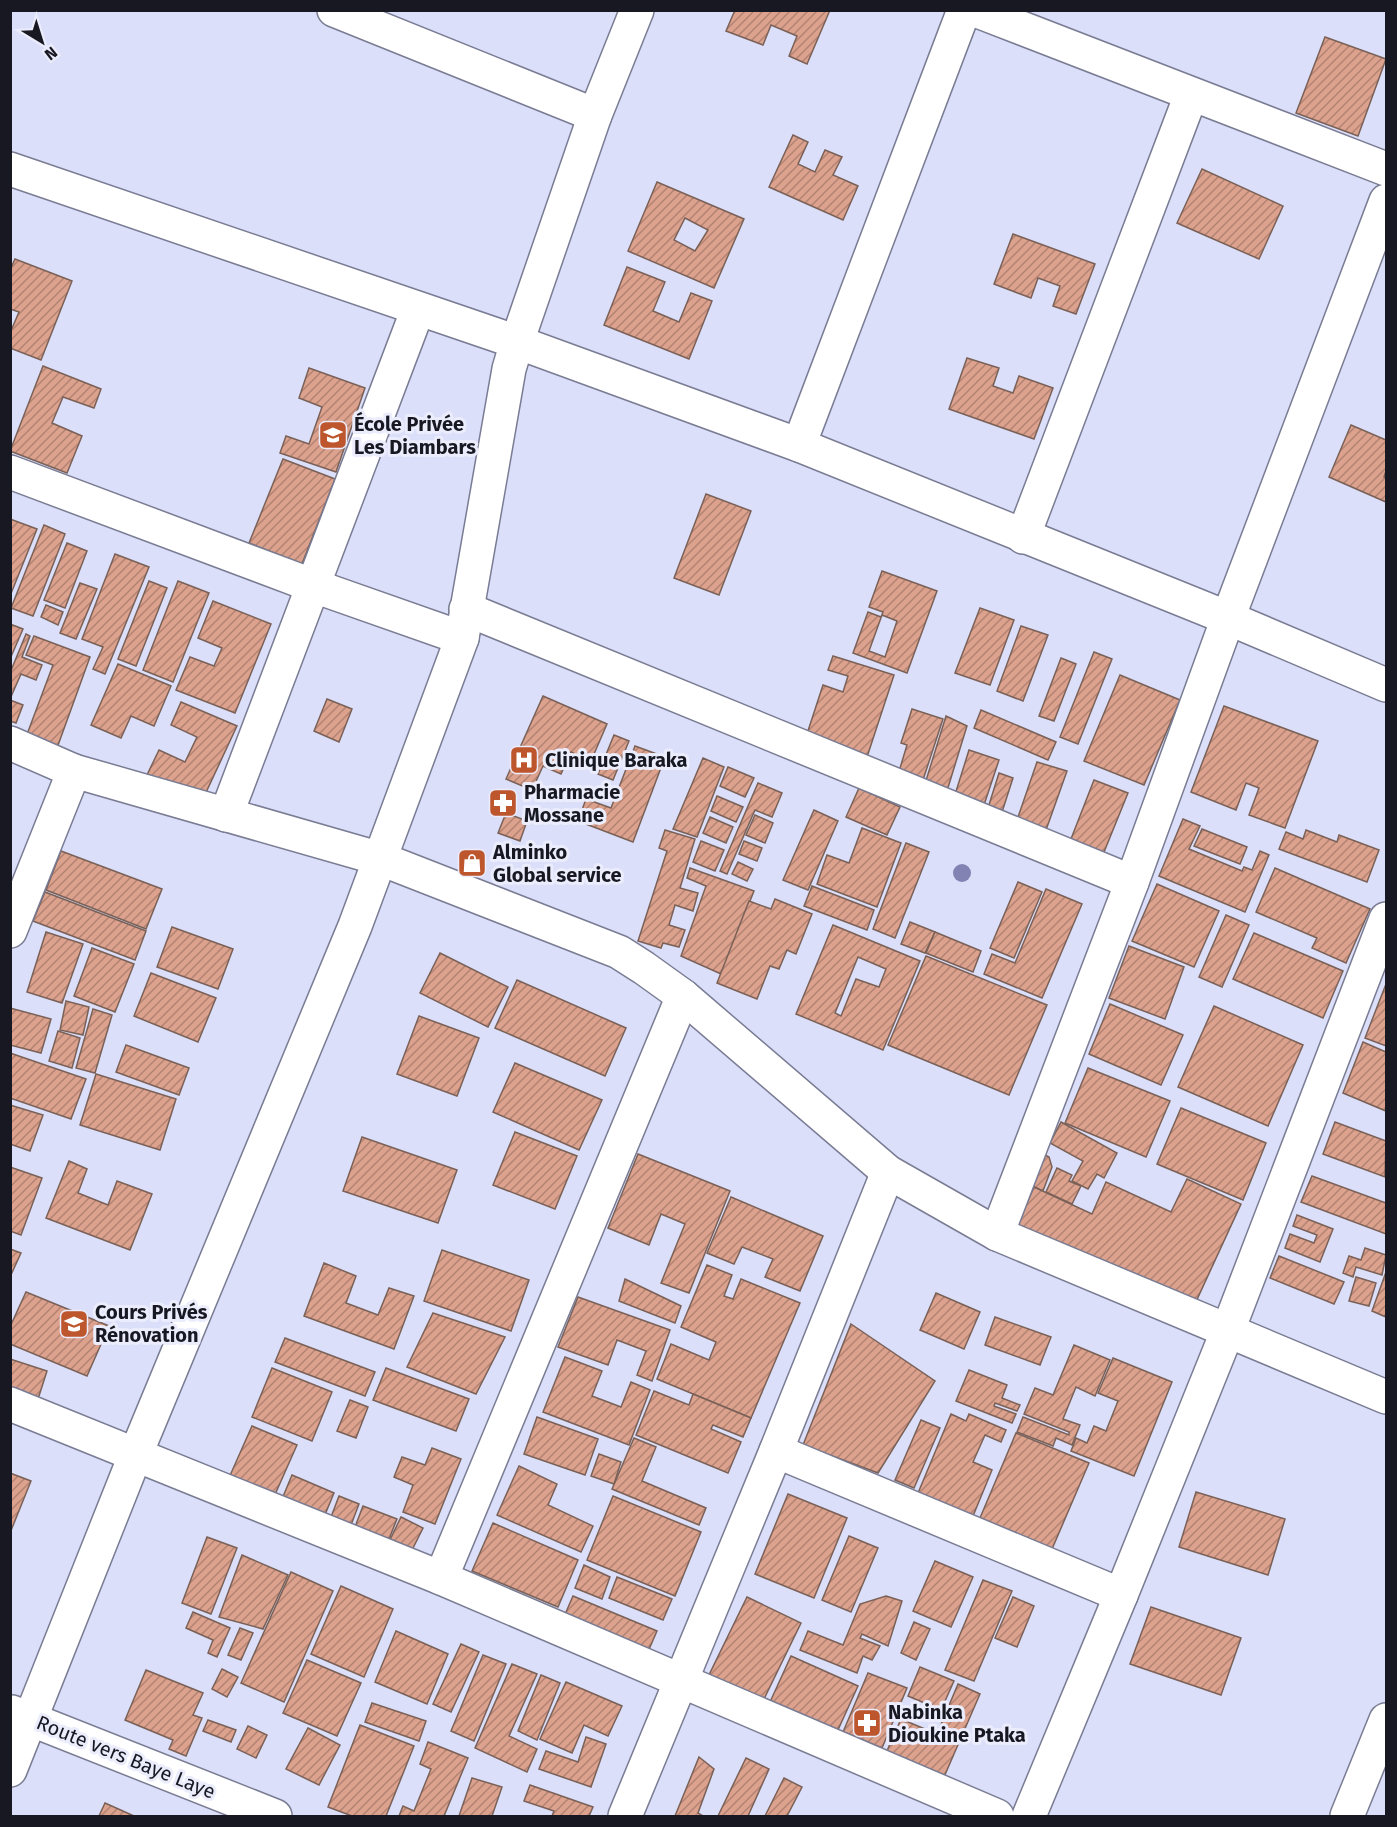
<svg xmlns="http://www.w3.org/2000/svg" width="1397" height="1827" viewBox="0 0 1397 1827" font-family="'Fira Sans',sans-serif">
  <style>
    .building { fill: url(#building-hatch); stroke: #7a6158; stroke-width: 1.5; fill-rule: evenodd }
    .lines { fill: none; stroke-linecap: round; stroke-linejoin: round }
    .minor-casing { stroke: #797c93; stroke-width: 36 }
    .secondary-casing { stroke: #797c93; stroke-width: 36 }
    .minor { stroke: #fff; stroke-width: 33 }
    .secondary { stroke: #fff; stroke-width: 33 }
    .tree { fill: #8283b2 }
    .labels { text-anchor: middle; stroke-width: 6; stroke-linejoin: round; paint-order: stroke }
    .poi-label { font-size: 20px; font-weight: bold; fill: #171821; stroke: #ebedfd; text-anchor: start }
    .street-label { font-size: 20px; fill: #171821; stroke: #ebedfd }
  </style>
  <defs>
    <pattern id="building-hatch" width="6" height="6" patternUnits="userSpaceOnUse" patternTransform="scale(1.5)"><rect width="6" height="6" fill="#dda28d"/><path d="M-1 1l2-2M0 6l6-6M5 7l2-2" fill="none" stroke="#b28373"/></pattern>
  </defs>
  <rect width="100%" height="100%" fill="#dcdff9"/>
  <!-- building -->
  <g class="building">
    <polygon points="735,10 830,10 807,64 789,56 797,36 771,25 763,45 726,31"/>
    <polygon points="1325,37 1386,59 1358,136 1296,113"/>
    <polygon points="793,135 808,142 798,164 815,172 825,150 842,157 833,175 858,186 843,220 769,187"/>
    <polygon points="1202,169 1283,206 1259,259 1177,223"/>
    <path d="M657 182 744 219 714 288 628 251ZM685 218 708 230 695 251 674 240Z"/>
    <polygon points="1013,234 1095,264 1076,314 1053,306 1060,286 1038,278 1031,298 994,284"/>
    <polygon points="15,259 72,281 41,360 10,348 10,333 19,312 10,309 10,270"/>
    <polygon points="627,267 665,282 653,311 679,322 691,293 712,301 689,359 604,325"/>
    <polygon points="967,358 999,368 993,386 1013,393 1019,376 1053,388 1034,439 949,409"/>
    <polygon points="43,366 101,389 94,408 63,397 52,423 82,436 67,473 10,451"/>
    <polygon points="309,368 365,388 336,472 280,453 286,436 309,444 322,407 299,398"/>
    <polygon points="1351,425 1386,440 1386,471 1384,477 1386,478 1386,502 1329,477"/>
    <polygon points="283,459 335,479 302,564 249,543"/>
    <polygon points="706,494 751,511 719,595 674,578"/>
    <polygon points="10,519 37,529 10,596"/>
    <polygon points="44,525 65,534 33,616 11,608"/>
    <polygon points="67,543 87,551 65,608 44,600"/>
    <polygon points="115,554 149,567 105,674 93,669 103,647 82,639"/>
    <path d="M882 571 937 591 907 673 853 653 868 612 881 617 883 612 869 607ZM882 615 897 621 885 657 869 651Z"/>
    <polygon points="149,581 167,588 136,666 118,659"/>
    <polygon points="178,581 209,593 173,682 143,670"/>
    <polygon points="80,583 97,589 76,639 60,633"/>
    <polygon points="213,601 271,624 235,713 176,690 190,657 214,666 222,648 198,638"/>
    <polygon points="46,605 63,612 58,625 41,617"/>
    <polygon points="980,608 1014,620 990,685 955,673"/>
    <polygon points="10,624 23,629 10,659"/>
    <polygon points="1021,626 1048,635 1023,701 997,691"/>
    <polygon points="26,634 30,636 22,657 42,665 36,680 21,674 10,699 10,673"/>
    <polygon points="34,636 90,657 57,748 26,737 53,665 26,655"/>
    <polygon points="1094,652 1112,659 1078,744 1060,737"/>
    <polygon points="833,656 894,675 866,760 805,740 823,685 843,692 848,676 828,670"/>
    <polygon points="1061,658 1076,664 1054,721 1039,716"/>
    <polygon points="118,664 171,686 154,726 131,716 121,738 91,725"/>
    <polygon points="1120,675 1180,700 1144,785 1084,761"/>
    <polygon points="543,696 607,724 591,761 571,752 561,774 543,766 532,790 506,779"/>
    <polygon points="327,699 352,709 339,742 314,731"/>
    <polygon points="10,700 23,705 16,723 10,721"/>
    <polygon points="181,702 237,726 202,801 147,775 159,750 185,762 197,737 171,725"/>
    <polygon points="1224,706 1318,741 1285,828 1249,815 1259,788 1246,783 1236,810 1191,792"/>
    <polygon points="912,709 943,719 921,786 897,778 907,745 901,743"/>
    <polygon points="981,710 1056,742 1048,760 974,728"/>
    <polygon points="946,716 967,726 946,794 924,787"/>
    <polygon points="614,735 629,741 613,780 598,774"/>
    <polygon points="635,746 665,757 633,842 578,821 586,799 611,808"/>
    <polygon points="969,750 999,760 982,811 953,801"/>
    <polygon points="703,758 724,767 697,837 673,829"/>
    <polygon points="1037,762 1067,771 1046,830 1017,820"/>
    <polygon points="728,767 754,778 745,797 720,786"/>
    <polygon points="999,773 1013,778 1002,812 988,808"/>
    <polygon points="1094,780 1128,793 1102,857 1069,844"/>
    <polygon points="758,783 782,793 772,817 755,810 727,874 720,871"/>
    <polygon points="859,788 900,807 887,835 846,817"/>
    <polygon points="717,796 743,807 736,822 711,811"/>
    <polygon points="814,810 838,821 808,890 783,880"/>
    <polygon points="506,813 527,821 520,841 498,833"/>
    <polygon points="755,815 773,823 765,843 746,835"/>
    <polygon points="710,817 733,827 726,843 703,833"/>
    <polygon points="1183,819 1200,826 1189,849 1242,871 1244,867 1252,870 1260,851 1269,855 1245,912 1159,876"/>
    <polygon points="862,828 901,843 877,907 817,884 827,855 849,863"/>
    <polygon points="1202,829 1247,847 1240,864 1194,846"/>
    <polygon points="665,830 695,839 680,888 698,893 693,911 675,905 669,925 685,930 679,947 663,943 661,948 638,941 667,851 659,848"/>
    <polygon points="1306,830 1337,842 1339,835 1379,850 1367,882 1279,849 1286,832 1303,839"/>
    <polygon points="701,841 724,850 715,871 693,862"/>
    <polygon points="744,841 762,848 757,861 739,854"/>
    <polygon points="906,843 929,852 895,938 873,929"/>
    <polygon points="61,851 162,889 146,929 46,890"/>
    <polygon points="738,862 753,869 747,881 732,874"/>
    <polygon points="690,868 754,891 721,974 681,956 706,886 687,878"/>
    <polygon points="1275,868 1370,909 1346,963 1312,948 1317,938 1256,912"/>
    <polygon points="1018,882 1042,892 1014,958 990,948"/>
    <polygon points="1157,884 1219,911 1194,967 1132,941"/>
    <polygon points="812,886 874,910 867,930 804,906"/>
    <polygon points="1046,889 1082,904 1042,998 984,974 992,954 1015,963"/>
    <polygon points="45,892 146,931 135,960 33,921"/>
    <polygon points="775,899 812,914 796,954 787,950 779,969 770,966 757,999 717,983 749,901 771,909"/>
    <polygon points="1226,915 1249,925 1222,987 1199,977"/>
    <polygon points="910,922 935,932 925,953 901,944"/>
    <path d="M833 925 920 961 883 1050 796 1014ZM858 957 886 969 879 987 856 979 841 1016 835 1013Z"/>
    <polygon points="172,927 233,949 218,989 157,967"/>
    <polygon points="46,932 83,944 62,1003 27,992"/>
    <polygon points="935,932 981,951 973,972 926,953"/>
    <polygon points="1254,933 1343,971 1323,1018 1233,979"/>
    <polygon points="1129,946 1184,967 1165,1019 1109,998"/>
    <polygon points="92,948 134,964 115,1012 74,996"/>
    <polygon points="440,953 508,987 488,1027 420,993"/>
    <polygon points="926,956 1047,1005 1009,1095 888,1045"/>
    <polygon points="151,973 216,998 198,1042 134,1016"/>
    <polygon points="517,980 626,1028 605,1076 495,1028"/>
    <polygon points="1386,984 1386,1046 1365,1038"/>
    <polygon points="66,1001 89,1007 83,1035 60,1030"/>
    <polygon points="1110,1004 1183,1035 1161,1085 1089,1054"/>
    <polygon points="1214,1006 1303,1045 1268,1126 1178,1087"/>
    <polygon points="10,1008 51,1019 41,1053 10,1045"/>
    <polygon points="93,1009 112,1015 95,1073 76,1068"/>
    <polygon points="419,1016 479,1038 457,1096 397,1074"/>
    <polygon points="58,1031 80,1038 72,1068 49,1061"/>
    <polygon points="1363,1042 1386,1052 1386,1111 1343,1093"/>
    <polygon points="126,1045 189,1068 179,1095 116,1072"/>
    <polygon points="10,1053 86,1079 71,1119 10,1098"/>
    <polygon points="515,1063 602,1100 579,1150 493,1112"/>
    <polygon points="1088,1068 1170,1101 1146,1157 1065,1123"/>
    <polygon points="96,1074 176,1099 160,1150 80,1125"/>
    <polygon points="10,1105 43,1115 30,1151 10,1144"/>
    <polygon points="1181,1108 1266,1143 1243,1200 1157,1164"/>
    <polygon points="1061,1122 1117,1153 1104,1178 1097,1174 1088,1189 1072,1181 1083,1161 1050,1143"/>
    <polygon points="1335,1122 1386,1141 1385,1177 1323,1154"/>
    <polygon points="515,1132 577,1156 555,1209 493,1185"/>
    <polygon points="362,1137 457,1170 438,1223 343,1191"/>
    <polygon points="1038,1151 1049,1157 1052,1167 1043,1191 1026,1183"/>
    <polygon points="638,1154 730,1191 689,1293 661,1283 685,1224 661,1214 649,1245 608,1228"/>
    <polygon points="69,1161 87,1169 78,1193 108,1205 117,1181 152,1194 130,1250 46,1218"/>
    <polygon points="10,1167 42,1178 21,1235 10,1231"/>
    <polygon points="1057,1168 1072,1175 1069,1181 1081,1186 1072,1204 1046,1192"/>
    <polygon points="1312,1176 1386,1203 1386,1234 1301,1202"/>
    <polygon points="1187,1179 1241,1204 1194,1306 1017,1226 1034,1187 1092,1214 1106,1182 1171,1212"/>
    <polygon points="731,1197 823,1236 800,1291 765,1277 773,1259 742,1247 734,1264 707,1253"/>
    <polygon points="1297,1215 1333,1229 1320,1262 1285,1248 1290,1234 1314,1243 1317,1235 1293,1226"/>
    <polygon points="1365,1248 1386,1255 1382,1275 1356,1267 1353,1277 1343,1273 1349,1256 1361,1260"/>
    <polygon points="10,1249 21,1253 10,1277"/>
    <polygon points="442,1250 529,1280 511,1331 424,1301"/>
    <polygon points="1279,1256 1344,1282 1334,1304 1270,1278"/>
    <polygon points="324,1263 356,1276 346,1303 378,1315 389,1288 414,1296 394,1349 304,1316"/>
    <polygon points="707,1265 732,1275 724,1296 733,1299 741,1279 800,1303 751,1418 657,1379 671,1344 709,1360 716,1342 681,1327"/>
    <polygon points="1386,1272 1386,1317 1372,1311"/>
    <polygon points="1356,1277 1376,1283 1369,1306 1349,1301"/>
    <polygon points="625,1279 681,1306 675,1323 619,1301"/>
    <polygon points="26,1292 109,1326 87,1376 10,1344 10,1327"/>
    <polygon points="936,1293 980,1312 964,1349 920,1330"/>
    <polygon points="578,1297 670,1330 652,1381 637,1375 646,1351 617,1340 608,1365 558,1347"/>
    <polygon points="433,1313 505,1337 476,1394 407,1367"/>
    <polygon points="995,1317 1051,1337 1040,1365 985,1345"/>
    <polygon points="851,1324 935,1381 878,1473 803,1445"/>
    <polygon points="285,1338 375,1372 365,1396 275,1362"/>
    <polygon points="1074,1345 1110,1360 1095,1396 1076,1387 1063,1419 1080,1425 1072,1445 1056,1438 1053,1446 1017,1432 1023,1417 1069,1435 1069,1432 1024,1414 1035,1388 1053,1395"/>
    <polygon points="565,1357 602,1371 592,1396 621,1407 631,1382 650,1390 629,1445 543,1412"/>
    <polygon points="1113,1358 1172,1382 1134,1476 1071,1451 1076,1438 1087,1443 1094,1426 1106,1431 1118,1401 1098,1393"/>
    <polygon points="10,1359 47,1371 38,1399 10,1390"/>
    <polygon points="272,1368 332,1392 312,1441 252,1417"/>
    <polygon points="386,1368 469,1399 456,1431 373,1400"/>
    <polygon points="969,1370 1007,1385 1002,1398 1020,1405 1017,1411 995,1403 994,1406 1016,1414 1012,1423 956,1401"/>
    <polygon points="654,1391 689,1405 693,1394 751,1418 743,1437 713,1425 711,1429 741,1442 728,1473 636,1435"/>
    <polygon points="350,1400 368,1407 356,1438 337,1431"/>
    <polygon points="951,1414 966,1421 969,1414 1006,1430 1001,1442 985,1435 973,1462 992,1470 973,1516 918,1493"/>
    <polygon points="537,1417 598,1439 585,1475 524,1454"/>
    <polygon points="921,1420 940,1428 914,1488 895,1480"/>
    <polygon points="252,1426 297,1445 273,1499 228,1480"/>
    <polygon points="1016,1433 1089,1463 1049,1556 977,1525"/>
    <polygon points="634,1438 656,1447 642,1481 706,1508 699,1525 612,1489"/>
    <polygon points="432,1448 461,1459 435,1524 403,1512 413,1485 394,1477 402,1457 425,1465"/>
    <polygon points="599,1454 621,1462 614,1484 591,1476"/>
    <polygon points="519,1466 557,1484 548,1505 593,1526 581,1552 497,1515"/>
    <polygon points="10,1473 31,1481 10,1533"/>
    <polygon points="292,1475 334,1493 324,1517 282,1499"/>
    <polygon points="1196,1492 1285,1519 1268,1575 1179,1547"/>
    <polygon points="788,1494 847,1518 814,1598 755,1574"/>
    <polygon points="339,1496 359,1504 351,1525 331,1517"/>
    <polygon points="613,1496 701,1532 675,1596 587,1560"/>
    <polygon points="363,1506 397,1519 389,1539 355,1527"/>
    <polygon points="401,1517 423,1528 410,1554 388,1544"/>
    <polygon points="493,1523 578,1560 558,1607 472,1571"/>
    <polygon points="849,1536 878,1548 851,1612 822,1600"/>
    <polygon points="207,1537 237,1548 211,1614 182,1603"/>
    <polygon points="242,1555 288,1575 263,1629 219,1617"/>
    <polygon points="935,1561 973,1577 951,1627 913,1611"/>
    <polygon points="584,1565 610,1577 602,1599 575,1588"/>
    <polygon points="291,1572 333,1591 284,1702 241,1683"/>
    <polygon points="617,1577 672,1599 663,1620 609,1598"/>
    <polygon points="983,1580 1012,1591 974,1681 945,1670"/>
    <polygon points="341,1586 393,1609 364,1677 311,1654"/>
    <polygon points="573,1596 657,1631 647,1654 563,1619"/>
    <polygon points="886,1596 902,1601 888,1646 862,1634 860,1638 880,1646 872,1660 863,1656 857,1673 800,1650 808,1631 843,1645 860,1604"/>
    <polygon points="747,1597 801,1623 763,1701 709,1675"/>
    <polygon points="1013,1597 1034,1606 1017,1647 995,1638"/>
    <polygon points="1151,1607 1241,1638 1221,1695 1130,1664"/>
    <polygon points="193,1612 230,1628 217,1657 208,1653 213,1640 186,1628"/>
    <polygon points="914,1622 930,1629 916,1660 901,1653"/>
    <polygon points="240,1628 253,1633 241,1660 228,1655"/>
    <polygon points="396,1631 448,1654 427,1704 375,1682"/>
    <polygon points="461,1644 479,1652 451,1712 433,1704"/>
    <polygon points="483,1655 506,1664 474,1741 451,1731"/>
    <polygon points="791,1656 858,1686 837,1732 770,1702"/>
    <polygon points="307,1660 361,1683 337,1736 283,1713"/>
    <polygon points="512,1664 537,1674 509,1736 537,1749 527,1772 475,1748"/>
    <polygon points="920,1667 954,1681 941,1710 908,1696"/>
    <polygon points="222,1669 238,1677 227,1697 212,1689"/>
    <polygon points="146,1670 203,1693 193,1715 202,1718 186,1756 169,1749 173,1740 125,1720"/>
    <polygon points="868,1673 907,1688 882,1748 843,1732"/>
    <polygon points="541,1675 560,1683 537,1740 518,1731"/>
    <polygon points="566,1682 622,1706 608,1736 584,1725 572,1753 540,1739"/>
    <polygon points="958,1684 980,1694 944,1777 886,1753 901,1719 937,1734"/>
    <polygon points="372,1703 426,1721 419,1741 365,1722"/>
    <polygon points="208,1720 236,1730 231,1742 203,1731"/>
    <polygon points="360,1725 414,1746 386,1816 352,1816 328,1807"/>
    <polygon points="248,1726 267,1735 256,1758 237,1749"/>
    <polygon points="308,1728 340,1745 319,1785 286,1769"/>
    <polygon points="586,1737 606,1744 591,1787 539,1769 546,1751 578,1762"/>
    <polygon points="428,1742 468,1758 444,1816 399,1816 403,1806 414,1811 431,1769 420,1764"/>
    <polygon points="699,1757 714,1769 698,1813 703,1816 675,1816"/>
    <polygon points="746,1758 769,1769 748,1816 718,1816"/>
    <polygon points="472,1778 502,1787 492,1816 459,1816"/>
    <polygon points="784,1778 802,1787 787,1816 765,1816"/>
    <polygon points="530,1785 593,1807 589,1816 552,1816 554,1811 524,1801"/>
    <polygon points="105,1803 134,1816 99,1816"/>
  </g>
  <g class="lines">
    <!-- minor casing -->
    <g class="minor-casing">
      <g id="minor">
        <polyline points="334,10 595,115"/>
        <polyline points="975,10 1386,169"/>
        <polyline points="10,169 517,342 799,445 1228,618 1386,685"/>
        <polyline points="799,445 964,10"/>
        <polyline points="10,472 314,586 462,638"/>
        <polyline points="1023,537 1191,95"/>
        <polyline points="466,609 1132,882"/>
        <polyline points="10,743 74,771 381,859 619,952 644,968 683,996 888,1172 997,1234 1386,1397"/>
        <polyline points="226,815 418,309"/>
        <polyline points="10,931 74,771"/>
        <polyline points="997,1234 1132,882 1228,618 1386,201"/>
        <polyline points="10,1404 441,1578 997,1816"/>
        <polyline points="776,1451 1121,1595"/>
        <polyline points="441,1578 683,996"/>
        <polyline points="12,1712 275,1816"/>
        <polyline points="10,1770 135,1456 355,926 462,638 509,369 517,342 595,115 637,10"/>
        <polyline points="625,1816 776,1451 888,1172"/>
        <polyline points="1029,1816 1121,1595 1228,1330 1386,919"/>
      </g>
    </g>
    <!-- secondary casing -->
    <g class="secondary-casing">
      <polyline id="secondary" points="1347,1816 1386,1720"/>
    </g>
    <!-- minor -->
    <use href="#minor" class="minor"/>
    <!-- secondary -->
    <use href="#secondary" class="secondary"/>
  </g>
  <!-- trees -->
  <circle class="tree" cx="962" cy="873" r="9"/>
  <!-- icons -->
  <defs>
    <g id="school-square" transform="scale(1.5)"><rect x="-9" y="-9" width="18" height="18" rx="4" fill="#bd552d" stroke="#ebedfd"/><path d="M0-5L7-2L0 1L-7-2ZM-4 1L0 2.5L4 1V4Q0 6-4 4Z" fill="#fff"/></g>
    <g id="hospital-square" transform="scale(1.5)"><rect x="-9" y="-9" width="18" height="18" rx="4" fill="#bd552d" stroke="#ebedfd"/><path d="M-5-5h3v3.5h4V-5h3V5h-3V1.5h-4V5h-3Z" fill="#fff"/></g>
    <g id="pharmacy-square" transform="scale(1.5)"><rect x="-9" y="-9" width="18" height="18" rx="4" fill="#bd552d" stroke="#ebedfd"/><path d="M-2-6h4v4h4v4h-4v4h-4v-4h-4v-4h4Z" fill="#fff"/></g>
    <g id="shop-square" transform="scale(1.5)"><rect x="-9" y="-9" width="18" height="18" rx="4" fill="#bd552d" stroke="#ebedfd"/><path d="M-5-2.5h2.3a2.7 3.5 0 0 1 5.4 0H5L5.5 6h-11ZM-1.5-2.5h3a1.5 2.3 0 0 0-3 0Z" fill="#fff"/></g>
  </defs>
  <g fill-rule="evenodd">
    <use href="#school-square" x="333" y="435"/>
    <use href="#hospital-square" x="524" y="760"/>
    <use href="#pharmacy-square" x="503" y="803"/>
    <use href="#shop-square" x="472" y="863"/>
    <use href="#school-square" x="74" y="1324"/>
    <use href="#pharmacy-square" x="867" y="1723"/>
  </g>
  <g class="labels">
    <!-- poi labels -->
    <g class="poi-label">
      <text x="354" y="431">École Privée<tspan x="354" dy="23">Les Diambars</tspan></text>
      <text x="545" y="767">Clinique Baraka</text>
      <text x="524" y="799">Pharmacie<tspan x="524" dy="23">Mossane</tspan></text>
      <text x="493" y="859">Alminko<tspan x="493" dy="23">Global service</tspan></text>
      <text x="95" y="1319">Cours Privés<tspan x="95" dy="23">Rénovation</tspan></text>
      <text x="888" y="1719">Nabinka<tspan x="888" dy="23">Dioukine Ptaka</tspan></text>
    </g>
    <!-- street labels -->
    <g class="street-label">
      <text transform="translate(126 1757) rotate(22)" y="7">Route vers Baye Laye</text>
    </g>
  </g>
  <!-- border -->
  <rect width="1397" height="1827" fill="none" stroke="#171821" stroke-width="24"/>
  <!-- north arrow -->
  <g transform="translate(42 42) rotate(142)" stroke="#ebedfd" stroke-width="4.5" paint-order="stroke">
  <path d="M0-4.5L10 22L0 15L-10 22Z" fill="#171821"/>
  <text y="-9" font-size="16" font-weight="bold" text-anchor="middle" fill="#171821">N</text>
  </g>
</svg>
